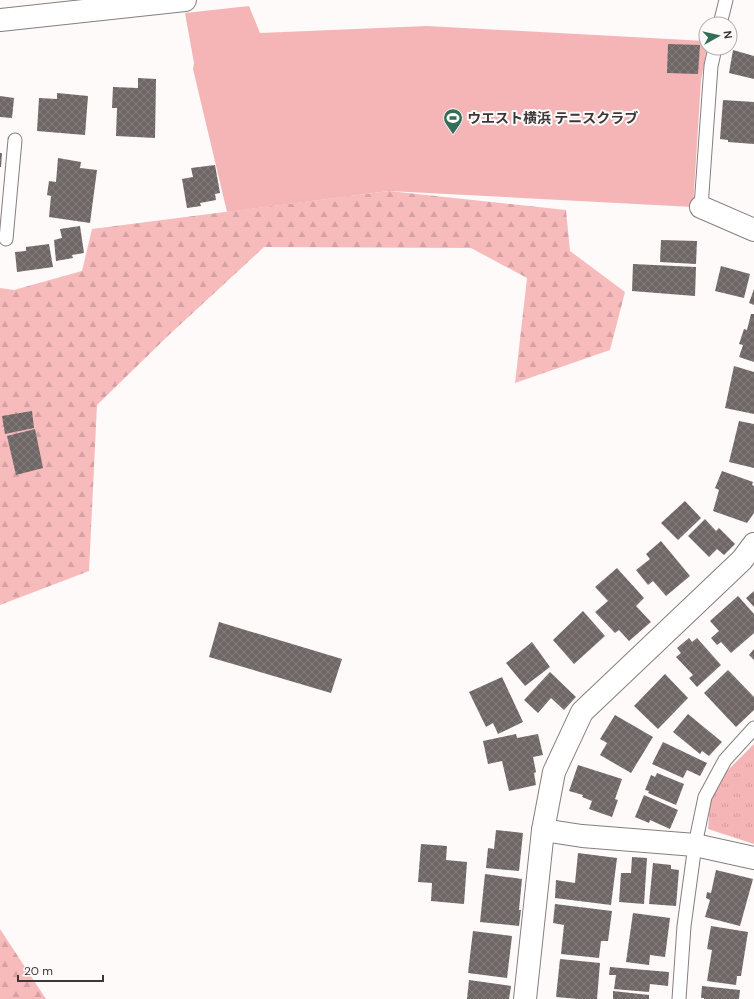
<svg xmlns="http://www.w3.org/2000/svg" width="754" height="999" viewBox="0 0 754 999" font-family="'DM Sans','Noto Sans JP',sans-serif">
  <style>
    .grass { fill: url(#grass-tufts) }
    .forest { fill: url(#forest-firs) }
    .pitch { fill: #f5b5b6 }
    .building { fill: url(#building-cross-hatch) }
    .lines { fill: none; stroke-linecap: round; stroke-linejoin: round }
    .service-casing { stroke: #877e7e; stroke-width: 15 }
    .minor-casing { stroke: #877e7e; stroke-width: 24 }
    .service { stroke: #fff; stroke-width: 13 }
    .minor { stroke: #fff; stroke-width: 22 }
    .labels { text-anchor: middle; stroke-width: 4; stroke-linejoin: round; paint-order: stroke }
    .poi-label { font-size: 14px; font-weight: bold; fill: #3b3737; stroke: #fefafa; text-anchor: start }
  </style>
  <defs>
    <pattern id="grass-tufts" width="24" height="20" patternUnits="userSpaceOnUse"><rect width="24" height="20" fill="#f5b5b6"/><path d="M3 7l-1-3M5 7V3M7 7l1-3M15 17l-1-3M17 17v-4M19 17l1-3" fill="none" stroke="#d39c9d"/></pattern>
    <pattern id="forest-firs" width="22" height="20" patternUnits="userSpaceOnUse"><rect width="22" height="20" fill="#f7bbbc"/><path d="M5 1l3.5 6h-7zM16 11l3.5 6h-7z" fill="#d5a1a2"/></pattern>
    <pattern id="building-cross-hatch" width="8" height="8" patternUnits="userSpaceOnUse"><rect width="8" height="8" fill="#6f6666"/><path d="M0 0l8 8M0 8l8-8" fill="none" stroke="#847d7d"/></pattern>
  </defs>
  <rect width="100%" height="100%" fill="#fefafa"/>
  <!-- grass -->
  <polygon class="grass" points="754,744 754,844 708,829 710,801 726,772"/>
  <!-- forest -->
  <g class="forest">
    <polygon points="389,191 566,210 570,251 625,292 610,350 515,383 527,278 471,248 264,247 171,333 97,405 89,571 0,605 0,288 14,290 82,271 92,229"/>
    <polygon points="0,929 46,999 0,999"/>
  </g>
  <!-- pitch -->
  <polygon class="pitch" points="249,6 260,33 427,26 706,41 706,48 707,48 701,80 693,207 389,191 227,212 193,69 194,63 185,13"/>
  <!-- building -->
  <g class="building">
    <polygon points="668,44 700,45 698,74 667,73"/>
    <polygon points="733,50 754,56 754,79 729,73"/>
    <polygon points="138,78 156,79 155,138 116,136 117,108 112,108 113,87 138,88"/>
    <polygon points="57,93 88,96 85,135 37,131 39,98 57,99"/>
    <polygon points="0,96 14,98 12,118 0,117"/>
    <polygon points="723,100 754,102 754,144 728,142 728,140 720,139"/>
    <polygon points="0,153 2,153 1,167 0,167"/>
    <polygon points="58,158 81,162 80,168 97,170 90,223 49,217 51,196 47,195 49,181 56,182"/>
    <polygon points="215,165 220,193 215,194 216,200 200,203 201,206 187,208 182,179 193,177 191,168"/>
    <polygon points="80,226 84,253 72,255 73,258 56,261 54,240 62,238 60,229"/>
    <polygon points="661,240 697,241 696,264 660,262"/>
    <polygon points="49,244 53,267 17,272 15,252 26,251 26,247"/>
    <polygon points="633,264 696,267 695,296 632,291"/>
    <polygon points="721,266 750,274 744,298 715,291"/>
    <polygon points="754,289 754,305 749,303"/>
    <polygon points="751,314 754,314 754,362 739,357 743,345 739,344 744,329 747,330"/>
    <polygon points="734,366 754,372 754,414 725,408"/>
    <polygon points="32,411 34,428 5,434 2,416"/>
    <polygon points="739,421 754,424 754,468 729,462"/>
    <polygon points="35,429 43,468 16,475 7,436"/>
    <polygon points="722,471 753,482 752,485 754,486 754,513 747,523 713,511 719,490 715,488"/>
    <polygon points="685,501 701,518 678,540 661,523"/>
    <polygon points="705,519 716,531 719,528 735,544 724,555 717,549 709,557 688,536"/>
    <polygon points="661,541 690,576 666,596 653,581 648,585 636,570 650,559 646,554"/>
    <polygon points="617,568 644,598 636,606 651,622 629,641 619,630 615,633 595,612 608,601 595,587"/>
    <polygon points="754,591 754,607 746,598"/>
    <polygon points="738,596 754,614 754,633 731,653 721,642 717,645 711,638 719,631 710,621"/>
    <polygon points="583,611 605,636 574,664 553,640"/>
    <polygon points="219,622 342,659 331,693 209,657"/>
    <polygon points="689,638 692,642 697,638 721,665 697,687 689,678 693,675 676,657 681,653 677,648"/>
    <polygon points="532,642 550,667 525,686 506,663"/>
    <polygon points="754,649 754,660 749,655"/>
    <polygon points="728,670 754,697 754,710 736,727 704,693"/>
    <polygon points="550,672 576,697 564,710 551,698 538,713 524,700"/>
    <polygon points="665,674 688,698 658,729 634,706"/>
    <polygon points="502,677 523,722 498,734 493,723 486,727 469,692"/>
    <polygon points="688,714 722,742 709,756 702,751 700,754 673,732"/>
    <polygon points="615,715 653,737 631,773 600,755 607,743 600,739"/>
    <polygon points="516,734 517,738 538,734 543,755 533,757 536,772 534,773 536,785 509,791 502,761 488,764 483,741"/>
    <polygon points="663,742 707,763 700,776 687,770 683,778 652,764"/>
    <polygon points="578,765 622,779 615,799 618,800 612,817 589,809 592,801 582,797 583,795 569,791"/>
    <polygon points="657,773 684,784 676,805 648,793 649,791 645,790 651,775 655,777"/>
    <polygon points="644,795 678,810 670,829 650,820 649,823 635,817"/>
    <polygon points="496,830 523,833 519,871 486,868 488,848 494,849"/>
    <polygon points="421,844 447,846 446,860 467,862 464,904 431,901 432,883 418,882"/>
    <polygon points="578,853 617,858 611,905 555,898 556,880 575,883"/>
    <polygon points="632,857 647,858 644,904 619,902 621,873 631,873"/>
    <polygon points="653,863 671,865 671,869 679,870 676,906 649,904"/>
    <polygon points="716,870 753,879 740,926 705,917 710,900 706,898 707,892 711,893"/>
    <polygon points="485,874 522,879 519,910 521,910 519,926 480,922"/>
    <polygon points="555,904 612,911 608,941 601,941 599,958 561,954 564,925 553,923"/>
    <polygon points="633,913 670,918 665,957 650,955 649,965 626,962"/>
    <polygon points="711,926 748,932 741,976 737,976 736,985 707,981 712,950 707,949"/>
    <polygon points="473,931 512,936 507,978 468,973"/>
    <polygon points="560,959 600,963 597,999 579,999 556,997"/>
    <polygon points="610,967 669,972 668,986 650,984 649,992 614,989 616,975 609,975"/>
    <polygon points="469,980 511,986 509,999 467,999"/>
    <polygon points="702,986 740,990 739,999 704,999 704,998 701,998"/>
    <polygon points="613,991 649,995 649,999 613,999"/>
  </g>
  <g class="lines">
    <!-- service casing -->
    <g class="service-casing">
      <g id="service">
        <polyline points="720,24 726,0"/>
        <polyline points="701,207 711,66 715,48"/>
        <polyline points="6,239 15,140"/>
        <polyline points="679,999 684,926 695,845 705,797 725,760 754,728"/>
      </g>
    </g>
    <!-- minor casing -->
    <g class="minor-casing">
      <g id="minor">
        <polyline points="0,20 185,0"/>
        <polyline points="701,207 754,230"/>
        <polyline points="543,830 582,836 695,845 754,858"/>
        <polyline points="525,999 543,830 554,772 582,712 742,560 754,544"/>
      </g>
    </g>
    <!-- service -->
    <use href="#service" class="service"/>
    <!-- minor -->
    <use href="#minor" class="minor"/>
  </g>
  <!-- icons -->
  <defs>
    <g id="stadium-pin" transform="scale(1)"><path d="M0 17L-7.5 6A9.5 9.5 0 1 1 7.5 6Z" fill="#326e58" stroke="#fefafa"/><path d="M0-5a6.5 5 0 1 0 0 10a6.5 5 0 1 0 0-10ZM-3.5-1.8h7v3.6h-7Z" fill="#fff"/></g>
  </defs>
  <g fill-rule="evenodd">
    <use href="#stadium-pin" x="453" y="118"/>
  </g>
  <g class="labels">
    <!-- poi labels -->
    <g class="poi-label">
      <text x="467" y="123">ウエスト横浜 テニスクラブ</text>
    </g>
  </g>
  <!-- north arrow -->
  <g transform="translate(718 36) rotate(82)"><circle r="19" fill="#fefafa" stroke="#b0acac"/>
  <path d="M0-3L7 15L0 10L-7 15Z" fill="#326e58"/>
  <text y="-6" font-size="11" font-weight="bold" text-anchor="middle" fill="#3b3737">N</text>
  </g>
  <!-- scale -->
  <path d="M18 975v6h85v-6" fill="none" stroke="#3b3737" stroke-width="2"/>
  <text x="24" y="975" font-size="12" fill="#3b3737" stroke="#fefafa" stroke-width="3" paint-order="stroke">20 m</text>
</svg>
